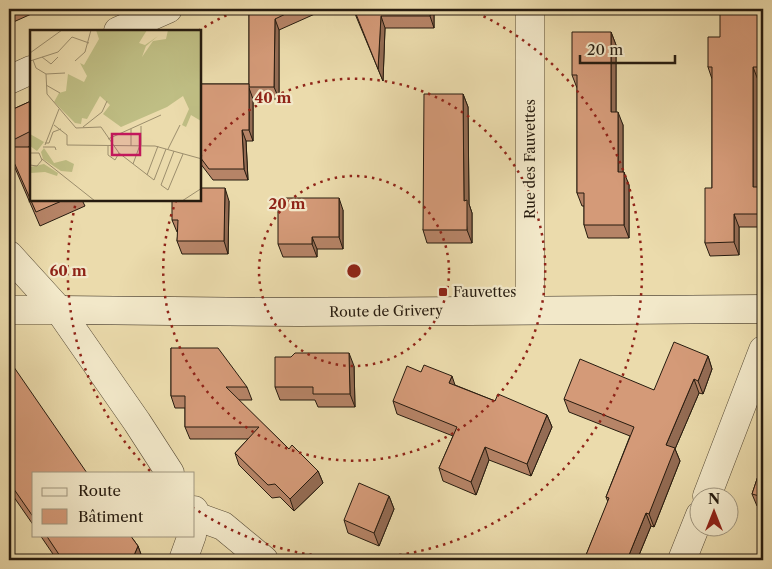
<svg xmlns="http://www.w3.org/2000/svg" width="772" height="569" viewBox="0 0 772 569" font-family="'Libre Caslon Text',serif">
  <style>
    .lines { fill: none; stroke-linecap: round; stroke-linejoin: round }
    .street-casing { stroke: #574b36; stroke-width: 29 }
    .secondary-casing { stroke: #261b0f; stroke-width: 29 }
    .street { stroke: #f2e8c9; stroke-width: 28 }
    .secondary { stroke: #f2e8c9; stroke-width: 28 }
    .wall { fill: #b68467; stroke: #261b0f }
    .shaded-wall { fill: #946c54; stroke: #261b0f }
    .building { fill: #d49a78; stroke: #261b0f }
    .ring { fill: none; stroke: #8f2418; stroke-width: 2.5; stroke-dasharray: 2.5 5 }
    .poi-dot { fill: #8f2418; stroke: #f2e8c9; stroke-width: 2 }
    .labels { text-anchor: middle; stroke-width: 4.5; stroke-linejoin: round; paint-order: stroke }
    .street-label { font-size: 14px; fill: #261b0f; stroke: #f2e8c9 }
    .poi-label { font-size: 14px; fill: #261b0f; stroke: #f2e8c9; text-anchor: start }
    .inset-road { fill: none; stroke: #9c8e6d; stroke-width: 1 }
    .view { fill: #c2185b; fill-opacity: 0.15; stroke: #c2185b; stroke-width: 2.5 }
    .inset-edge { fill: none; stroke: #261b0f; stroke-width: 2.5 }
    .centre { fill: #8f2418; stroke: #f2e8c9; stroke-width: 2.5 }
    .ring-label { font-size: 15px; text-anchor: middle; font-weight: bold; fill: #8f2418; stroke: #f2e8c9; stroke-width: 4.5; stroke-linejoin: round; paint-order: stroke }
  </style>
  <rect width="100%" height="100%" fill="#ebdbac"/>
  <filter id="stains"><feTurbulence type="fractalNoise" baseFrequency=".004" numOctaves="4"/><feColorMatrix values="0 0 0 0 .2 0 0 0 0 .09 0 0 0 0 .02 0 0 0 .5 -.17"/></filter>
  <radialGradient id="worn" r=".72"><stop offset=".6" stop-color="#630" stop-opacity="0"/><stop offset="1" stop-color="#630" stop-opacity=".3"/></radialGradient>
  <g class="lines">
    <!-- street casing -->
    <g class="street-casing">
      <g id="street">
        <polyline points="530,9 530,310"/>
        <polyline points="118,31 168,9"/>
        <polyline points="9,80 31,70"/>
        <polyline points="9,255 59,310 137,422 170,473"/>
        <polyline points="9,310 59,310"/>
        <polyline points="707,496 763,350"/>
        <polyline points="194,510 198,517 223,526 264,560"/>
        <polyline points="183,560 192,535"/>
        <polyline points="682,560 700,515"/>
      </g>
    </g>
    <!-- secondary casing -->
    <g class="secondary-casing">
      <polyline id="secondary" points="59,310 299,312 763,309"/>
    </g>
    <!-- street -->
    <use href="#street" class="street"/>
    <!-- secondary -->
    <use href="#secondary" class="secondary"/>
  </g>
  <!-- wall -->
  <g class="wall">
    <polygon points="9,9 37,9 38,11 9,24"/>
    <polygon points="249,9 326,9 279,30 279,99 253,99 253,141 246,141 248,180 213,180 200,163 200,84 249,84"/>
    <polygon points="353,9 490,9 490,10 434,10 434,28 385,28 383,81"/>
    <polygon points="763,9 763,80 758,80 758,188 763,200 763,227 739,227 739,255 710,256 705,243 712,188 712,79 708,67 720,37"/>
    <polygon points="611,32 616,45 616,112 623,125 623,172 629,185 629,238 588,238 584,225 584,206 582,206 577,193 577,88 572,75"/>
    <polygon points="463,94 468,107 469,204 472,213 472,243 427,243 423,230"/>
    <polygon points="31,101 31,146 28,147 31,200 82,200 85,206 40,226 9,154 9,111"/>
    <polygon points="229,201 228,254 182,254 177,241 178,232 177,232 172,220"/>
    <polygon points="343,210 343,249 317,249 317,257 283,257 278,244"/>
    <polygon points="171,348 247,387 252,400 238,400 289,449 318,471 323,483 294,511 280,497 272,498 239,465 235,453 248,439 190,439 185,427 185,408 175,408 171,396"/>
    <polygon points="708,356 712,369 703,394 699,393 675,449 680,461 654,527 651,526 637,560 584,560 608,502 606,497 630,436 569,412 564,399 654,390"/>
    <polygon points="9,360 34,473 34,526 9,490"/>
    <polygon points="354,366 355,407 318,407 315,400 280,400 275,387"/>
    <polygon points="455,385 495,401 547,415 552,427 531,476 489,460 476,495 443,481 439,468 453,436 397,414 393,401"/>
    <polygon points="763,461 763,508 757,506 752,494"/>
    <polygon points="389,496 394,509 379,546 348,533 344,520"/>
    <polygon points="40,535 130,535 138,546 143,560 57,560"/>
  </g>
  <!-- shaded-wall -->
  <g class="shaded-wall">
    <polygon points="430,9 434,9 434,28 430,16"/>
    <polygon points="759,9 763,9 763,69 759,37"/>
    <polygon points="381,16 385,28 383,81 378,69"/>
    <polygon points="275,19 279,30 279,99 274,87"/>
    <polygon points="611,32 616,45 616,125 611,112"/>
    <polygon points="753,67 758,80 758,188 763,200 763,227 758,214 753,187"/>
    <polygon points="249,88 253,99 253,141 249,130"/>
    <polygon points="463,94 468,107 469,204 472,213 472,243 467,230 464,201"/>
    <polygon points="618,112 623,125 623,185 618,172"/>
    <polygon points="242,130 246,141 248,180 244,169"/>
    <polygon points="624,172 629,185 629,238 624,225"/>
    <polygon points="225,188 229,201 228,254 224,241"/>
    <polygon points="339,198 343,210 343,249 339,237"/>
    <polygon points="734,214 739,227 739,255 734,242"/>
    <polygon points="312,237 317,249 317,257 312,244"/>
    <polygon points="349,353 354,366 355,407 350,394"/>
    <polygon points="708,356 712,369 703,394 698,381"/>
    <polygon points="452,376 456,388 449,383"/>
    <polygon points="694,379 699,393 675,449 680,461 654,527 649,514 666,445"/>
    <polygon points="547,415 552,427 531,476 527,464"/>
    <polygon points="485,447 489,460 476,495 471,482"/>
    <polygon points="318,471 323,483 294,511 290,499"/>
    <polygon points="389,496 394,509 379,546 374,533"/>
    <polygon points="646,513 651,526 637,560 627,560"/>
    <polygon points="138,546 143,560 132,560"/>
  </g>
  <!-- building -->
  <g class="building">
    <polygon points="249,9 296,9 275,19 274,87 249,87"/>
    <polygon points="354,9 430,9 430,16 381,16 378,69"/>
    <polygon points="720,9 759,9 759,37 763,37 763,67 753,67 753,187 758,187 758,214 734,214 734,242 705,243 705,188 712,188 712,67 708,67 708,37 720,37"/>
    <polygon points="572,32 611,32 611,112 618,112 618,172 624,172 624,225 584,225 584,193 577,193 577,75 572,75"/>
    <polygon points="200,84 249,84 249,130 242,130 244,169 209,169 200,157"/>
    <polygon points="424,94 463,94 464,201 467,200 467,230 423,230"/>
    <polygon points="31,101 31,131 9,142 9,111"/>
    <polygon points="9,147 31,147 31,200 64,200 36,212 9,151"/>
    <polygon points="200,188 225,188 224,241 177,241 178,220 172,220 172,200 200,200"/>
    <polygon points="278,198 339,198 339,237 312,237 312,244 278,244"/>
    <polygon points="674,342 708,356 698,381 694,379 666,445 675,448 649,514 646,513 627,560 584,560 609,498 606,497 634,427 564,399 580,359 654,390"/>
    <polygon points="171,348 218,348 247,387 226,387 289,449 292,445 318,471 290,499 275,484 268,485 235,453 259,427 185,427 185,396 171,396"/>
    <polygon points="295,353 349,353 350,394 313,394 313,387 275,387 275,357 291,357"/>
    <polygon points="9,360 87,473 34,473 34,518 9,482"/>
    <polygon points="424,365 452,376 449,383 495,401 498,394 547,415 527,464 485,447 471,482 439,468 457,427 393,401 407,366 421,372"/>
    <polygon points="763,461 763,497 752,494"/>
    <polygon points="359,483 389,496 374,533 344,520"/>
    <polygon points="46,535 130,535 138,546 132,560 59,560 60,556"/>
  </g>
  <!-- distance rings -->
  <g class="ring">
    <circle cx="354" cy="271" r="95"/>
    <path d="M200 157A191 191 0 1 1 176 201"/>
    <path d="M150 471A286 286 0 0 1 76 202M198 31A286 286 0 0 1 238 10M470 10A286 286 0 1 1 194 508"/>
  </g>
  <!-- markers -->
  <rect class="poi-dot" x="438" y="287" width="10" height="10" rx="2.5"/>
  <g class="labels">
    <!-- street labels -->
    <g class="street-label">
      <text transform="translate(530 159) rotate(-90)" y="5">Rue des Fauvettes</text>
      <text transform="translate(386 311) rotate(-1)" y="5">Route de Grivery</text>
    </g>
    <!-- poi labels -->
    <g class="poi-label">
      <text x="453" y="297">Fauvettes</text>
    </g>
  </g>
  <!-- overview -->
  <g transform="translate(30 30)">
    <rect width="171" height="171" fill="#ebdbac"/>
    <path d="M66 0H117L109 13 115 15 128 6 116 16 112 27 123 11 136 9 138 0H171V91L161 85 156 97 152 95 159 79 153 66 137 77 91 97 73 84 80 75 70 66 57 89 52 88 51 94 45 93 24 72 29 63 36 61 38 44 54 52 57 46 50 33 54 35 69 9ZM0 104 14 112 7 121 0 116ZM14 118 24 133 36 130 44 134 42 142 31 141 13 129 11 122ZM14 134 28 143 27 146 15 142 0 143V137Z" fill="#bfbe84"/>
    <path class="inset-road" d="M0 23 32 0M12 27 21 34 28 27M3 30 6 38 16 44 17 64 46 98 71 97 89 123 124 150 136 119M0 31 28 22 42 7 59 13M45 31 55 22 61 0M16 44 35 43M16 55 30 63M24 95 37 105V115L125 116 172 129M111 96V115M53 97 72 82 77 71M101 99V116M78 109 131 85M15 113H19L23 102 31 99M15 115 29 79M78 116V125L85 130 89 123M13 117H25L26 120M138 119 150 95M144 121 131 155 138 160 153 124M0 123H9L12 130 7 136 0 135M12 129 65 171M103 134 110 115M117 145 128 116M152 171 172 158"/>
    <path class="view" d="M82 104H110V125H82Z"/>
    <rect width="171" height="171" class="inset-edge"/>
  </g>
  <circle cx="354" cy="271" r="8" class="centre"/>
  <g class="ring-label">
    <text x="273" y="103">40 m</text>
    <text x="287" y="209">20 m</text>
    <text x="68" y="276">60 m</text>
  </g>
  <!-- margin -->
  <rect width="772" height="569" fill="none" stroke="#ebdbac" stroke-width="30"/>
  <rect x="10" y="10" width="752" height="549" fill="none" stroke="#261b0f" stroke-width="2.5"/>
  <rect x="15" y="15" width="742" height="539" fill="none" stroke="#261b0f"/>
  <!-- legend -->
  <rect x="32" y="472" width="162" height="65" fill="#f2e8c9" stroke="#a0967f"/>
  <rect x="42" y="488" width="25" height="8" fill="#f2e8c9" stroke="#a0967f"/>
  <text x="78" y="496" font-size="15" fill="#261b0f">Route</text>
  <rect x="42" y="509" width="25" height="15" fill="#d49a78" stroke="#a0967f"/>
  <text x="78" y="522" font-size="15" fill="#261b0f">Bâtiment</text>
  <!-- north arrow -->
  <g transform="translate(714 512)"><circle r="24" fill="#f2e8c9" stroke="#a0967f"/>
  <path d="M0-4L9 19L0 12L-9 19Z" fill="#8f2418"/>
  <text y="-8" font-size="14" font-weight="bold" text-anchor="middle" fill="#261b0f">N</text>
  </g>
  <!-- scale -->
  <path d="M580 55v8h95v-8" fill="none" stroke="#261b0f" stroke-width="2.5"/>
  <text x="587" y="55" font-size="15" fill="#261b0f" stroke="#f2e8c9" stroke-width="4" paint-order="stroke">20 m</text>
  <rect width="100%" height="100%" filter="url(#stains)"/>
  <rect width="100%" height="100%" fill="url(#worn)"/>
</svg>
